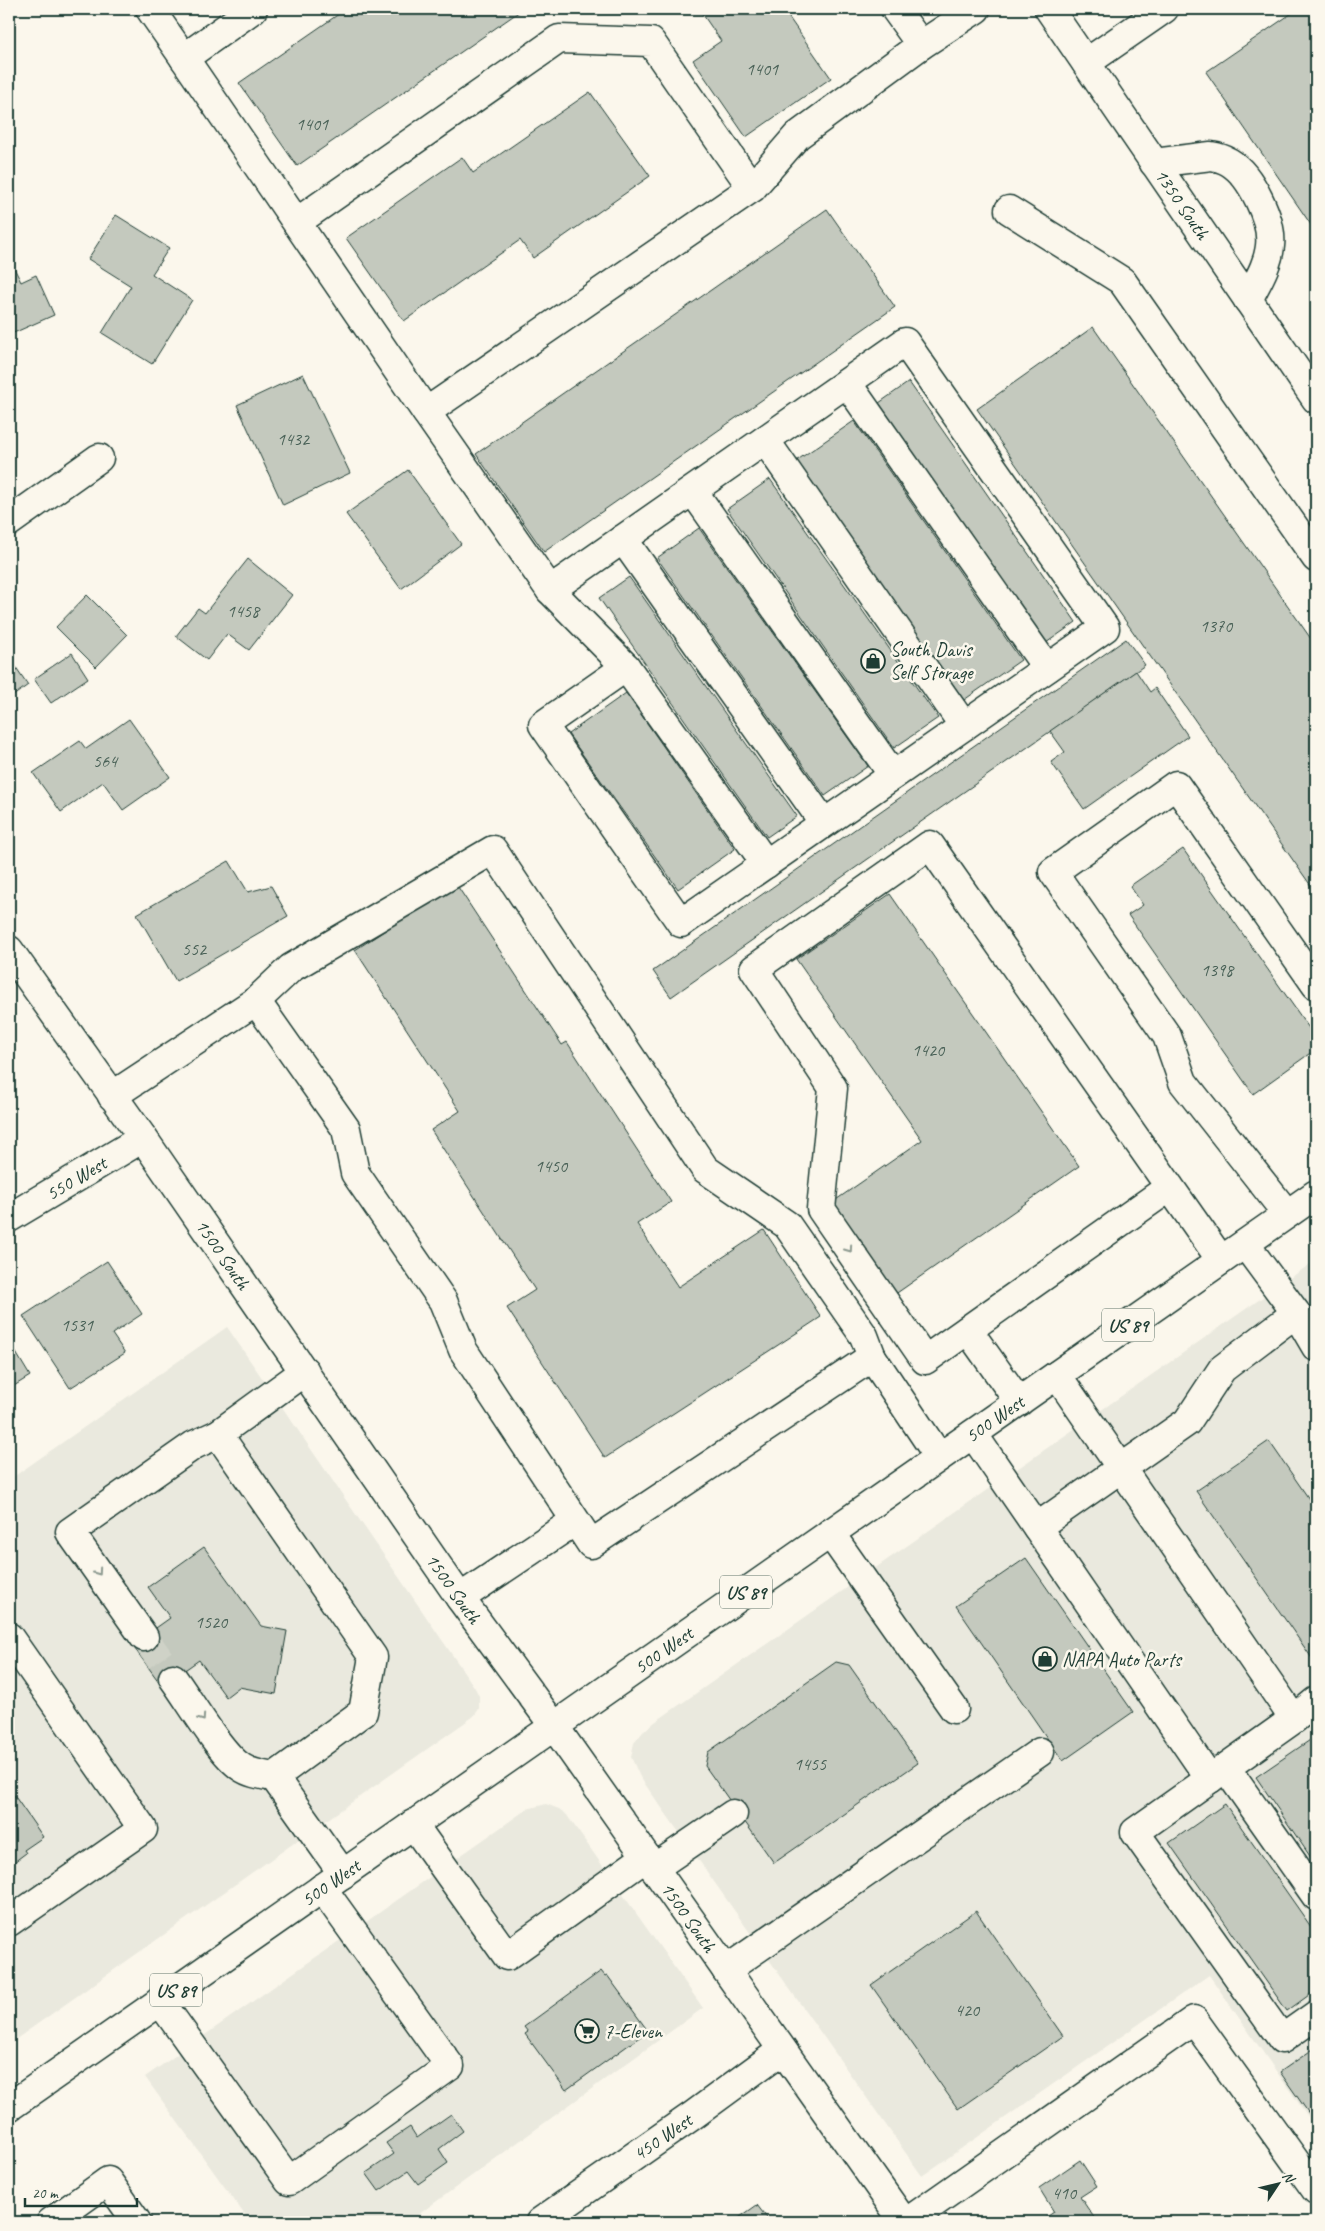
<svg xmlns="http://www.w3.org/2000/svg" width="1325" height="2231" viewBox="0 0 1325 2231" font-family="Caveat,sans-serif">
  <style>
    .built { fill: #eae9de }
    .building { fill: #c4c9be; stroke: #1f3d34 }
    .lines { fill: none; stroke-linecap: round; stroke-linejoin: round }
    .minor-tunnel { stroke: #cfd2c7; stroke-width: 28; stroke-dasharray: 28 14; stroke-linecap: butt }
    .minor-casing { stroke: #1f3d34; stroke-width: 31 }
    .major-casing { stroke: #1f3d34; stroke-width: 31 }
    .minor { stroke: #fbf7ec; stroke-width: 28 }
    .major { stroke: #fbf7ec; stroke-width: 28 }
    .oneway { stroke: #8d9a90 }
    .labels { text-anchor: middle; stroke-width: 5; stroke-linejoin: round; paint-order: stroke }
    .number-label { font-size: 18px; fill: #486056 }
    .shield { fill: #fbf7ec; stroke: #61756b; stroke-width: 1 }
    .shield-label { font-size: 19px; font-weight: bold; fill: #1f3d34 }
    .street-label { font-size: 20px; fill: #1f3d34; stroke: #fbf7ec }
    .poi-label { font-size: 20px; fill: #1f3d34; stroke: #fbf7ec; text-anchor: start }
  </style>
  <rect width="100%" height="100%" fill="#fbf7ec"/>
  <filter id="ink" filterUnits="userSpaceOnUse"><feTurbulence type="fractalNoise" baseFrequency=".02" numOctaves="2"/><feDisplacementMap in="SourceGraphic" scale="10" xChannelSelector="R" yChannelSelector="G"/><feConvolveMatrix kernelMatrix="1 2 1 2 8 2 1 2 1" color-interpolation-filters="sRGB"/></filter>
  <g filter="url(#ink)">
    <!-- built -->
    <g class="built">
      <polygon points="1316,1260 1316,2113 1309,2118 1209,1975 922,2176 640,1777 631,1757 634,1743 643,1732 655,1722"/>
      <polygon points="227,1327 475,1688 479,1696 479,1709 474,1716 9,2044 9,1480"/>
      <polygon points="546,1804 559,1809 566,1814 703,2008 408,2222 250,2222 145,2077 527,1809"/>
    </g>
    <!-- building -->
    <g class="building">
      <polygon points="346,9 523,9 297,166 239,83"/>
      <polygon points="699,9 783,9 831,78 746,137 693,60 721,41"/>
      <polygon points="1298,9 1316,9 1316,232 1206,72"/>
      <polygon points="590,92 650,176 533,258 520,240 404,321 346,238 462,157 473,173"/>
      <polygon points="827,209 895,307 544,552 476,454"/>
      <polygon points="116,215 169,248 152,274 192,300 152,364 102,333 131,286 88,259"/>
      <polygon points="11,262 21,282 36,275 54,315 9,335 9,263"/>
      <polygon points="1093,327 1316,646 1316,893 977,409"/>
      <polygon points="303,374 350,473 283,505 237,405"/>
      <polygon points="909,382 1076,622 1046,643 879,403"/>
      <polygon points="854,421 1021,660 964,700 796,461"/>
      <polygon points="408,470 461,544 401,589 346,514"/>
      <polygon points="770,479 938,718 894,748 727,509"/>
      <polygon points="699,528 868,766 825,796 657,558"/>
      <polygon points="248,559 292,595 249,650 227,634 207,660 176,636 198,608 205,613"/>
      <polygon points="629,577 797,816 767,837 599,598"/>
      <polygon points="87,595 127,635 96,667 56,627"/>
      <polygon points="1126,639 1145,665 671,997 653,971"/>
      <polygon points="72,653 88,678 51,703 34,679"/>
      <polygon points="9,657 28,685 9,699"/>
      <polygon points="1136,671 1150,692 1155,688 1188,736 1084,809 1051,762 1065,752 1050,731"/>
      <polygon points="626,693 735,849 678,889 568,734"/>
      <polygon points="129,719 170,777 123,810 103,782 61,812 33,773 80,741 86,749"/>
      <polygon points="1183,849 1316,1038 1316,1049 1253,1094 1128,915 1143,905 1130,886"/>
      <polygon points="229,861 248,892 271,886 288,916 176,981 137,914"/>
      <polygon points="456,884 562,1045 567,1042 671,1202 637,1224 678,1287 764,1230 821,1317 605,1458 507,1308 535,1290 431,1130 460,1111 355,950"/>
      <polygon points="890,894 1079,1166 894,1295 830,1204 922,1140 796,959"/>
      <polygon points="107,1261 142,1314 112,1334 125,1353 70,1388 23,1316"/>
      <polygon points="9,1341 30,1376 9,1389"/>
      <polygon points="1269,1441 1316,1509 1316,1664 1196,1491"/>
      <polygon points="204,1547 261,1626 287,1631 276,1694 239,1687 226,1697 199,1660 162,1686 132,1645 170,1618 148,1587"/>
      <polygon points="1026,1558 1133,1712 1063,1761 956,1606"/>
      <polygon points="836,1662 849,1665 918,1763 774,1863 705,1766 708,1752"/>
      <polygon points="1316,1736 1316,1865 1256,1777"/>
      <polygon points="9,1788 43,1837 24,1850 26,1853 10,1865 13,1869 9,1872"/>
      <polygon points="1225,1804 1316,1934 1316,1990 1287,2011 1169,1843"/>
      <polygon points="976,1911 1063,2036 958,2109 871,1985"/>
      <polygon points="601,1971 605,1976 607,1975 648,2031 566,2090 525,2034 528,2032 524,2027"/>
      <polygon points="1316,2047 1316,2111 1310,2115 1280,2072"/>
      <polygon points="451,2114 463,2131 439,2149 448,2163 418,2184 408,2171 379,2191 366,2173 394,2154 386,2143 410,2127 417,2138"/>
      <polygon points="1080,2160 1097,2186 1080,2197 1097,2222 1039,2222 1054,2212 1039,2188"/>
      <polygon points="757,2205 770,2222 733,2222"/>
    </g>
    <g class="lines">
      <!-- minor-tunnel -->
      <polyline class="minor-tunnel" points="144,1637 173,1678"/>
      <!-- minor casing -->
      <g class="minor-casing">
        <g id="minor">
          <polyline points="150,9 184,58 253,9"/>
          <polyline points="895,9 921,45 976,9"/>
          <path id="s1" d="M1049 9 1316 399"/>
          <polyline points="184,58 426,412 752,188 797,136 921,45"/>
          <polyline points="1086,63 1164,9"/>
          <path d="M1154 163 1211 156C1217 157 1224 159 1229 162 1251 175 1273 221 1270 246 1268 265 1257 282 1248 300"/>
          <polyline points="1009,210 1122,281 1316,558"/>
          <polyline points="297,222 559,39 651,42 752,188"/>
          <polyline points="847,383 1047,668"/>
          <polyline points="426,412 550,590 626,667 766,864"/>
          <polyline points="765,440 964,726"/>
          <polyline points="693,491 893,775"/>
          <polyline points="9,522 99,458"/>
          <polyline points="623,539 824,823"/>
          <polyline points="550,590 905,342 1105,628 681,923 543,725 626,667"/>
          <path id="s2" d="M9 950 143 1138 460 1598 554 1726 904 2222"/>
          <polyline points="256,1001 291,968 493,850 705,1169 787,1225 864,1336 872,1357"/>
          <polyline points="112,1096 256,1001 346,1129 355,1173 443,1301 463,1350 591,1544 872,1357 939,1457"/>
          <polyline points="1170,1187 925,1360 821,1209 833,1088 754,969 930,845 1221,1260"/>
          <polyline points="1287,1214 1183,1082 1167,1036 1053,872 1176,785 1316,985"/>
          <path id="s3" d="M9 1218 143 1138"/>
          <polyline points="1245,1244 1296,1313 1316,1347"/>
          <polyline points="968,1330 1019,1402"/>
          <polyline points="1057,1375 1294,1719"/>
          <polyline points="973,1434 1210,1779"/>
          <polyline points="1037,1527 1187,1422 1222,1369 1296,1313"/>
          <polyline points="830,1533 954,1709"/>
          <polyline points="460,1598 575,1521"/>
          <polyline points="9,1637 143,1829 9,1922"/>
          <polyline points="144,1637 70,1532 194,1445 218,1434 305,1371"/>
          <path d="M173 1678C190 1701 220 1753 241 1767 251 1774 263 1775 274 1777L363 1712 373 1657 218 1434"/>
          <polyline points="1316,1701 1294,1719 1135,1832 1282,2039 1316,2015"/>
          <polyline points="1226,1768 1316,1896"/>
          <polyline points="274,1777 343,1874"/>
          <polyline points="413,1824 507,1956 646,1857"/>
          <polyline points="654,1868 733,1814"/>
          <polyline points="726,1970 1040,1752"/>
          <polyline points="160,2001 289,2181 450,2066 322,1888"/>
          <polyline points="51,2222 108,2181 137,2222"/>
          <path id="s4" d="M540 2222 692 2116 782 2050"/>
          <polyline points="907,2222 1194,2020 1316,2190"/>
        </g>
      </g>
      <!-- major casing -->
      <g class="major-casing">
        <g id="major">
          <path id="s5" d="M9 2107 1316 1194"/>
        </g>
      </g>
      <!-- minor -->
      <use href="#minor" class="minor"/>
      <!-- major -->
      <use href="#major" class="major"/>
    </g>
    <!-- one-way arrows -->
    <defs><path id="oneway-chevron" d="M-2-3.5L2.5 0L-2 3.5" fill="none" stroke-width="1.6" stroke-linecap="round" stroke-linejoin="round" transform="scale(1.25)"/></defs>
    <g class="oneway">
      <use href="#oneway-chevron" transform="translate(849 1249) rotate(55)"/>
      <use href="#oneway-chevron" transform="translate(98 1572) rotate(55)"/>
      <use href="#oneway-chevron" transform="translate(202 1718) rotate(55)"/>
    </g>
  </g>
  <!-- icons -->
  <defs>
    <g id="shop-ring" transform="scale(1.25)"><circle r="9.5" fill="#fbf7ec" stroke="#1f3d34" stroke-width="1.5"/><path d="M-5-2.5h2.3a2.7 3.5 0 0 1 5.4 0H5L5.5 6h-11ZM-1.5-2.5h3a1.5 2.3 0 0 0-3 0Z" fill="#1f3d34"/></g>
    <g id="supermarket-ring" transform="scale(1.25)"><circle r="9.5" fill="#fbf7ec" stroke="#1f3d34" stroke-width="1.5"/><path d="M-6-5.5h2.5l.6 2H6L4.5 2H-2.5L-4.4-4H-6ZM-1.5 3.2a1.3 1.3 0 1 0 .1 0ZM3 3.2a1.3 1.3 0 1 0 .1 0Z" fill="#1f3d34"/></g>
  </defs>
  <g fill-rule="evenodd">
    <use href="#shop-ring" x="873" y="661"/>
    <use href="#shop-ring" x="1045" y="1659"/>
    <use href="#supermarket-ring" x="587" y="2031"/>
  </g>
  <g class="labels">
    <!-- number labels -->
    <g class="number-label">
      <text x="762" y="75">1401</text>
      <text x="312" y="130">1401</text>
      <text x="293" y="445">1432</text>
      <text x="243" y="617">1458</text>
      <text x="1216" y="632">1370</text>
      <text x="105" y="767">564</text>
      <text x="194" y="955">552</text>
      <text x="1217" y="976">1398</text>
      <text x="928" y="1056">1420</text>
      <text x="551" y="1172">1450</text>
      <text x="77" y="1331">1531</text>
      <text x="211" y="1628">1520</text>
      <text x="810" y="1770">1455</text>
      <text x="967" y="2016">420</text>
      <text x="1064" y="2199">410</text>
    </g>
    <!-- shield labels -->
    <g class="shield">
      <rect x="1102" y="1308.5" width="52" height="33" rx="4"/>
      <rect x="720" y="1575.5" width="52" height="33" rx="4"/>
      <rect x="150" y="1973.5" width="52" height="33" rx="4"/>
    </g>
    <g class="shield-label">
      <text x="1128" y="1332">US 89</text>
      <text x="746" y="1599">US 89</text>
      <text x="176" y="1997">US 89</text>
    </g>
    <!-- street labels -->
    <g class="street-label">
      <text dy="7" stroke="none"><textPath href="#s1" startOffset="236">1350 South</textPath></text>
      <text dy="7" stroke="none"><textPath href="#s3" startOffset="78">550 West</textPath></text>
      <text dy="7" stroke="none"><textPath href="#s2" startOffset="372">1500 South</textPath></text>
      <text dy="7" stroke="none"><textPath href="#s5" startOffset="1202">500 West</textPath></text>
      <text dy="7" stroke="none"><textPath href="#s2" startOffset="778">1500 South</textPath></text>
      <text dy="7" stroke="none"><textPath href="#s5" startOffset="798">500 West</textPath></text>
      <text dy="7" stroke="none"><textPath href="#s5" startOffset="392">500 West</textPath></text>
      <text dy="7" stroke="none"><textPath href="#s2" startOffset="1182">1500 South</textPath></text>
      <text dy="7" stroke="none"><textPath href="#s4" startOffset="149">450 West</textPath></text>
    </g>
    <!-- poi labels -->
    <g class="poi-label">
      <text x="890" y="656">South Davis<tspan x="890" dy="23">Self Storage</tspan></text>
      <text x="1062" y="1666">NAPA Auto Parts</text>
      <text x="604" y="2038">7-Eleven</text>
    </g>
  </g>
  <!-- margin -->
  <rect width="1325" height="2231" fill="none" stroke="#fbf7ec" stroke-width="30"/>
  <rect x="15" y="15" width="1295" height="2201" fill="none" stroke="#1f3d34" stroke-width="2" filter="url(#ink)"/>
  <!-- north arrow -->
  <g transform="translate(1278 2184) rotate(55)" stroke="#fbf7ec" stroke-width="4" paint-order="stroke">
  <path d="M0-4L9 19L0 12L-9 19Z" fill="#1f3d34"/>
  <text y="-8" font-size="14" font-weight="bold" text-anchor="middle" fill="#1f3d34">N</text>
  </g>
  <!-- scale -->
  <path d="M25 2198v8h112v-8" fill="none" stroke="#1f3d34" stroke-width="2.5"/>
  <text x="32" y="2198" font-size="15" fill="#1f3d34" stroke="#fbf7ec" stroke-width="4" paint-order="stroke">20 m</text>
</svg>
